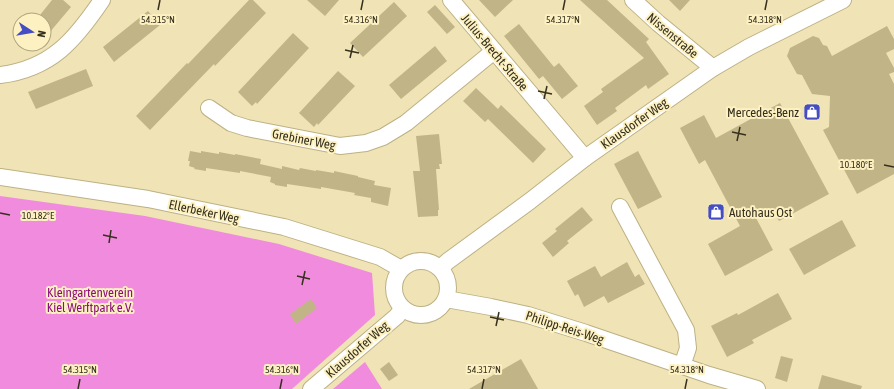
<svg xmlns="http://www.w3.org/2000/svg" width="894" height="389" viewBox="0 0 894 389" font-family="'Asap Condensed',sans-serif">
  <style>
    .green { fill: #f18bdd }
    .building { fill: #c1b588 }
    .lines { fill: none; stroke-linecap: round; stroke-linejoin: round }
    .minor-casing { stroke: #bdb184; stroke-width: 18 }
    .minor { stroke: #fff; stroke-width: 16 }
    .ticks { fill: none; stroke: #35301e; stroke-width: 1.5 }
    .labels { text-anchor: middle; stroke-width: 4; stroke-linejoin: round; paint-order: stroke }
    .street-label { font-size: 13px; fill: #35301e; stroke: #fdf1c2 }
    .poi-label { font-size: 13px; fill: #35301e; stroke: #fdf1c2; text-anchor: end }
    .park-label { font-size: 13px; fill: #8b0d7c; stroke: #fdf1c2 }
    .ticks-label { font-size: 10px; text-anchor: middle; fill: #35301e; stroke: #fdf1c2; stroke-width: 4; stroke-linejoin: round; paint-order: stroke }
  </style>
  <rect width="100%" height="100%" fill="#f0e3b5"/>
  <!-- green -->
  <g class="green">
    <polygon points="0,196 145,216 279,244 372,273 375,315 292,389 0,389"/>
    <polygon points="365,362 382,389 333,389"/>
  </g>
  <!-- building -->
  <g class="building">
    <polygon points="52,0 63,0 71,7 44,39 44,20 36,20"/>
    <polygon points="249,0 253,0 266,13 215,66 214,64 150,130 136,116 187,63 188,64"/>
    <polygon points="307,0 339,0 325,16"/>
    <polygon points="479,0 513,0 495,17"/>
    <polygon points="580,0 607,0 649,39 646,42 669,74 648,89 646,85 638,91 615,108 617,111 597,125 584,106 603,92 601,89 644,58"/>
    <polygon points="669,0 690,0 680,11"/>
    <polygon points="394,2 407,16 363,57 350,43"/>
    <polygon points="435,5 455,27 447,34 427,12"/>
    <polygon points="148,11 160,25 114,62 103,47"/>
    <polygon points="519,24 554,67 559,63 578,86 562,99 543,76 539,79 504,36"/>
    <polygon points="887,26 894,39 894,49 886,53 894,68 894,72 889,74 894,84 894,174 857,194 823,130 829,127 830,96 812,94 802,75 797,74 787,56 790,48 813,36 819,38 823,45 827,46 832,56"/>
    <polygon points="293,33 309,48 257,104 256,102 252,106 238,92"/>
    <polygon points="435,46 447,61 401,99 389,85"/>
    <polygon points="86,69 93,86 36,109 28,92"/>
    <polygon points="338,71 355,86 318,125 317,123 314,127 299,113"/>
    <polygon points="476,88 498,109 501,105 546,149 533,163 488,119 485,122 463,101"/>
    <polygon points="780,103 829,194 779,221 773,210 756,218 773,250 725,276 708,244 740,226 705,160 699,164 680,128 704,115 716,138"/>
    <polygon points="439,134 442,164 439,164 440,169 436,169 439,210 438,210 438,216 418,217 413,171 420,171 416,136"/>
    <polygon points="190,151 201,153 201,151 219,154 219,152 235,155 235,154 261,159 260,164 282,169 282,166 299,170 300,168 316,171 316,170 334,173 334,171 358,176 358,177 375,181 374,185 391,188 388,206 371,202 371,198 354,195 355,193 321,187 321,189 287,184 287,187 275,185 275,184 270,182 271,177 240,171 240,173 206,168 206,171 194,169 195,168 189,166 190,161 188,161"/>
    <polygon points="638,151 662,197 638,209 614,164"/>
    <polygon points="582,207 593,220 567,241 569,243 553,257 542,243 557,231 555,229"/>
    <polygon points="842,220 856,246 804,275 789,249"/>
    <polygon points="627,262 635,277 639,274 645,284 608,303 604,296 584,307 578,294 575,296 567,281 595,266 601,277"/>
    <polygon points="778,293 792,319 752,340 754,343 727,357 711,326 737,313 738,315"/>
    <polygon points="311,299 317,308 296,324 290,314"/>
    <polygon points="781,356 793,359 787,382 775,378"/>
    <polygon points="521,359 538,389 469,389"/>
    <polygon points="389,362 398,375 389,381 380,369"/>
    <polygon points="822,375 862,386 861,389 818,389"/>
  </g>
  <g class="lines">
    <!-- minor casing -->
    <g class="minor-casing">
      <g id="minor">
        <polyline points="451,0 585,158"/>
        <polyline points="633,0 658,23 713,68"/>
        <path d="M0 75C51 69 75 40 102 0"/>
        <polyline points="209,108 231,123 247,128 340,146 366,143 383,137 406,123 494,51"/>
        <polyline points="0,177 148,199 284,227 380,257 401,269"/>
        <polyline points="620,207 686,330 688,348 682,366"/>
        <circle cx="421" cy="288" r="27"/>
        <polyline points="440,268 448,261 530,201 585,158 713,68 749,47 843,0"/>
        <polyline points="446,299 491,307 528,315 586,333 709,375 757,389"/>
        <polyline points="311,389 397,316 402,309"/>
      </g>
    </g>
    <!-- minor -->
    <use href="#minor" class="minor"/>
  </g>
  <!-- ticks -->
  <path class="ticks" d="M158 10 160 0M361 10 363 0M563 10 565 0M765 10 767 0M345 50 359 53M350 58 353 45M538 91 552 94M544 99 547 86M732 132 746 135M737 141 740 127M884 165 894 167M0 213 10 215M103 235 117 238M109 243 111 230M297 276 310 279M302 285 305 271M490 317 504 320M496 326 499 312M78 389 80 379M280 389 282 379M482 389 484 379M685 389 687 379"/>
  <!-- icons -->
  <defs>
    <g id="shop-square" transform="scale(0.9)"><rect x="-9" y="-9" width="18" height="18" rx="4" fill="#454dc2" stroke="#fdf1c2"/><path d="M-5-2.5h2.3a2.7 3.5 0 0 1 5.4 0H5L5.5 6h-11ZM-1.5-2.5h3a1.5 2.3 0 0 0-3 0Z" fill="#fff"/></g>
  </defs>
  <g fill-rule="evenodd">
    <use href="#shop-square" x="812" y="112"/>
    <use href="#shop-square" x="716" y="212"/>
  </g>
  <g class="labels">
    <!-- street labels -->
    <g class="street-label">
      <text transform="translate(673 35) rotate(40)" y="5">Nissenstraße</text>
      <text transform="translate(495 52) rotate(50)" y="5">Julius-Brecht-Straße</text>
      <text transform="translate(634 123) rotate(-35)" y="5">Klausdorfer Weg</text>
      <text transform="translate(304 139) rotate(11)" y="5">Grebiner Weg</text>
      <text transform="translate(204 211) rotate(12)" y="5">Ellerbeker Weg</text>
      <text transform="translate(565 327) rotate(18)" y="5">Philipp-Reis-Weg</text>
      <text transform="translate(357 349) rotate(-41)" y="5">Klausdorfer Weg</text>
    </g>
    <!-- poi labels -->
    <g class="poi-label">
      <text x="799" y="117">Mercedes-Benz</text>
      <text x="729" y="217" text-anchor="start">Autohaus Ost</text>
    </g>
    <!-- park labels -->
    <g class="park-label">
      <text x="90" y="297">Kleingartenverein<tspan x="90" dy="15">Kiel Werftpark e.V.</tspan></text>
    </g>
  </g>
  <g class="ticks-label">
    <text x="158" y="23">54.315°N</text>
    <text x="361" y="23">54.316°N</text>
    <text x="563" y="23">54.317°N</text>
    <text x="765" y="23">54.318°N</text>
    <text x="856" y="168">10.180°E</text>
    <text x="38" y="219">10.182°E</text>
    <text x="80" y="373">54.315°N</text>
    <text x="282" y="373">54.316°N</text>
    <text x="484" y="373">54.317°N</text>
    <text x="687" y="373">54.318°N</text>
  </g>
  <!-- north arrow -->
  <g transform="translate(32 32) rotate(102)"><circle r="19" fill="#fdf1c2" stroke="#ada480"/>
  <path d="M0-3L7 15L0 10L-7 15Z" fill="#454dc2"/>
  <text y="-6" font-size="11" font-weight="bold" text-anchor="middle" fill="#35301e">N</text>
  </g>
</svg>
